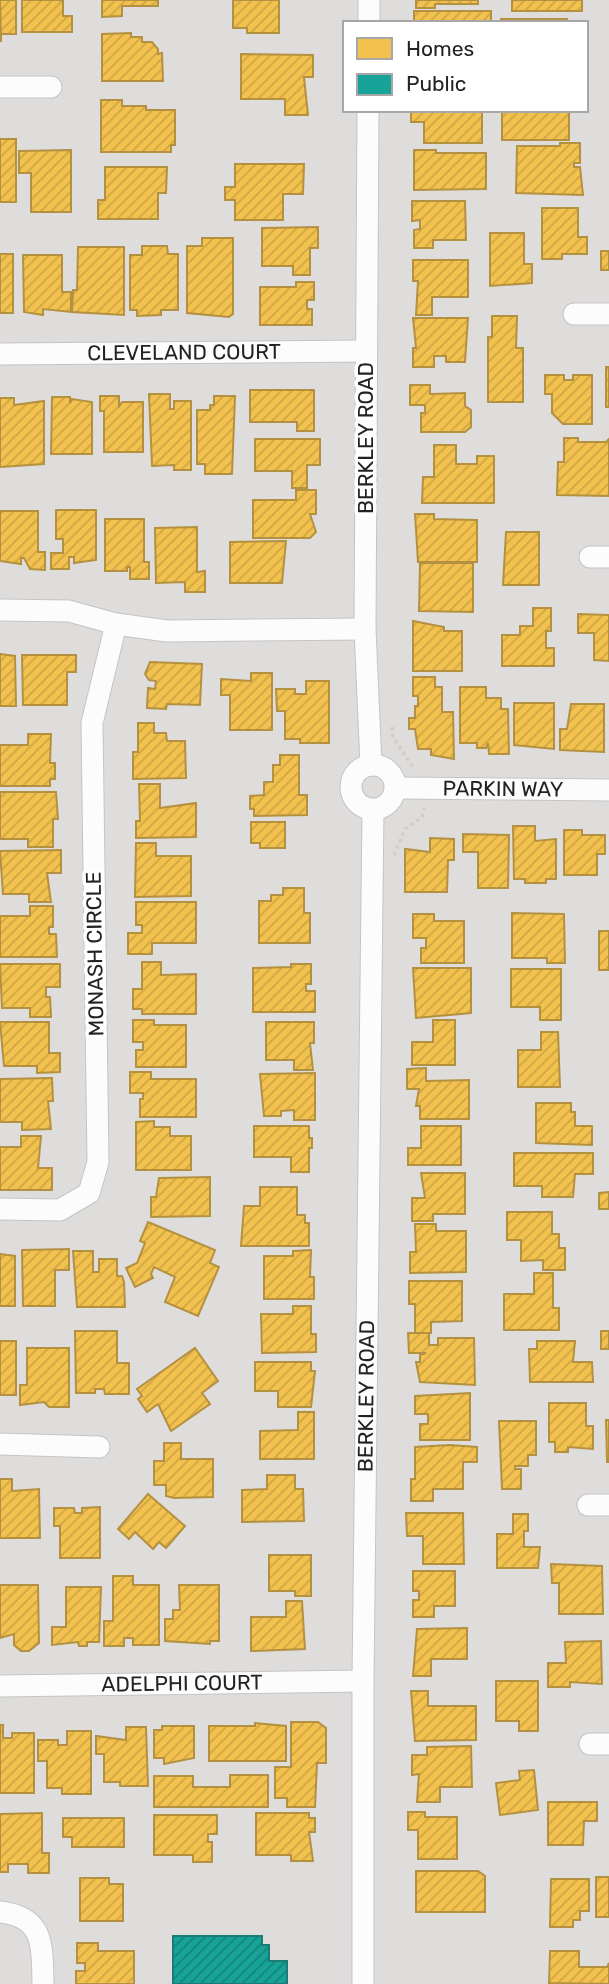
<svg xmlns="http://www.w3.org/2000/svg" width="609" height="1984" viewBox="0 0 609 1984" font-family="Rubik,sans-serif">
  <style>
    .residential { fill: #dfdddc; fill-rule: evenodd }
    .homes { fill: url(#homes-hatch); stroke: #b49141; stroke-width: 2 }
    .public { fill: url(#public-hatch); stroke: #1a7c75; stroke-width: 2 }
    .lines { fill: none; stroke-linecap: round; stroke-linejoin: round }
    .minor-casing { stroke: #c5c4c3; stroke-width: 23 }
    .path { stroke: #d7cbca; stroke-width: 3.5; stroke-dasharray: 3.5 3.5; stroke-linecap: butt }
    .minor { stroke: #fdfcfc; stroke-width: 21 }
    .labels { text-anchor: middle; stroke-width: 7; stroke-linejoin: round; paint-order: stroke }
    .street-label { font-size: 21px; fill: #222; stroke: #fff }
  </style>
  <defs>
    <pattern id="homes-hatch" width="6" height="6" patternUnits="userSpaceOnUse" patternTransform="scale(1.75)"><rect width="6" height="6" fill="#f2c14e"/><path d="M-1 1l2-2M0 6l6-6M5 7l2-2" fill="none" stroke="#cfa644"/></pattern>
    <pattern id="public-hatch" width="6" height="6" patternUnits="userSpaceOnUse" patternTransform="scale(1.75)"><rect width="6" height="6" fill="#17a398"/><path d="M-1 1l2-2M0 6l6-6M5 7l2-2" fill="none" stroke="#14847c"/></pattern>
  </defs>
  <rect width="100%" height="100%" fill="#efedeb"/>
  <!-- residential -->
  <path class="residential" d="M0 0H609V1984H0ZM345 23H586V110H345Z"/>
  <!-- homes -->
  <g class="homes">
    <polygon points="0,0 16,0 16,34 1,34 1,42"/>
    <polygon points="22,0 63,0 63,16 72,16 72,32 22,32"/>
    <polygon points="102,0 158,0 158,6 122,6 122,16 102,17"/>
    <polygon points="233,0 279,0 279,33 247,33 247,28 233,28"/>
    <polygon points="416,0 478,0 478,4 435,4 435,8 416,8"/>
    <rect x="512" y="0" width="70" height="11"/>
    <rect x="414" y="11" width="77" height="12"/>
    <rect x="501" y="19" width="66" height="4"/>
    <polygon points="131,33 131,37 142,37 142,42 152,42 158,49 158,54 162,53 163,81 102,81 102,34"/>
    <polygon points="241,54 313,55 313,77 304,77 308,115 285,115 285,99 241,99"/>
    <polygon points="101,100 122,100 122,106 146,106 146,110 175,110 175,145 171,145 171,152 101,152"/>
    <polygon points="411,110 482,110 482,143 424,143 424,122 411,122"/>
    <rect x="502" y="110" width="67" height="30"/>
    <rect x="0" y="139" width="16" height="63"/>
    <polygon points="560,143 580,143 580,163 574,163 574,167 580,167 583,195 516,193 517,146 560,146"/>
    <polygon points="71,150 71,212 31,212 31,173 19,173 19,151"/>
    <polygon points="414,150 436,150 436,153 486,153 486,189 414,190"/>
    <polygon points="235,164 304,164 303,194 283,194 283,220 235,220 235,200 225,200 225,187 235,187"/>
    <polygon points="105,167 167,167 166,193 158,193 158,219 98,219 98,200 105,200"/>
    <polygon points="412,201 465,201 466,240 433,240 433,248 414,248 414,230 420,229 420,220 412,221"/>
    <polygon points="542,208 578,208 578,237 587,237 587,254 562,254 562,259 542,259"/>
    <polygon points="318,227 318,248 310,248 310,275 293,275 293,266 262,266 262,228"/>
    <polygon points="490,233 524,233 524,264 532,264 532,283 490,286"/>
    <polygon points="202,238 233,238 233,314 229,317 187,313 187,246 202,246"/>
    <polygon points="142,246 167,246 168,254 178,254 178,310 161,310 161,315 137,316 137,310 130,310 130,255 142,255"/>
    <polygon points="78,247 124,247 124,315 72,312 73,290 77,290"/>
    <rect x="601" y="251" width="8" height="19"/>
    <rect x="0" y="254" width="13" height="59"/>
    <polygon points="23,255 62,255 62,292 71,292 71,312 43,309 43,315 24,312"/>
    <polygon points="413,260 468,260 468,297 432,297 432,315 416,315 418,281 413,281"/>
    <polygon points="296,282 314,282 314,300 307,300 307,309 312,309 312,325 260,325 260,287 296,287"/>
    <polygon points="492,316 517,316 516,348 523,348 523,402 488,402 488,337 492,337"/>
    <polygon points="413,318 468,318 465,362 446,362 446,356 434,356 434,367 413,367 413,348 416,348"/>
    <rect x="606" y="367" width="3" height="40"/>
    <polygon points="545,375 564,375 564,380 573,380 573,375 592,375 592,424 563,424 552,413 552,394 545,394"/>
    <polygon points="410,385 430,385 430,394 465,393 465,406 471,410 471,427 465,432 421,432 421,413 425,413 425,405 410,405"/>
    <polygon points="250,390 314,390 314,431 297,431 297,422 250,422"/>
    <polygon points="149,394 170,394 170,409 174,409 174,401 191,401 191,470 174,470 174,465 152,466"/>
    <polygon points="100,396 119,396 119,406 122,402 143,402 143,452 104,452 104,411 100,411"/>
    <polygon points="214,396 235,396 232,474 205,474 205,464 197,464 197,410 210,410 210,405 214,405"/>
    <polygon points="52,397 70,397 70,403 72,399 92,402 92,454 51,454"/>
    <polygon points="0,398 14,398 14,405 44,401 44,464 0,467"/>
    <polygon points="564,438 578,438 578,442 606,442 609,439 609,496 557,495 558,462 564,462"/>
    <polygon points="255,439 320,439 320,465 307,465 307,488 292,488 292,471 255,471"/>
    <polygon points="434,445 456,445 456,464 477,464 477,456 494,456 494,503 422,503 423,477 434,477"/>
    <polygon points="296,490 316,490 316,514 310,514 316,532 310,538 253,538 253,500 296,500"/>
    <polygon points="56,510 96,510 96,560 74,563 74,557 69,557 69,569 51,569 51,553 63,553 63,539 56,539"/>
    <polygon points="0,511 38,511 38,552 45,552 45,570 30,569 24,558 21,558 21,564 0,561"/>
    <polygon points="415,514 434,514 434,519 477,520 477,562 418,562"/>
    <polygon points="105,519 144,519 144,562 149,562 149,579 130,579 130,567 127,567 127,571 105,571"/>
    <polygon points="197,527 197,572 205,571 205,592 185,592 185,582 156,583 155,528"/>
    <polygon points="506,532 539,532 539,585 503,585"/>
    <polygon points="286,541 282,583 230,583 230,542"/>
    <polygon points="420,563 473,563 473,612 419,611"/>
    <polygon points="533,608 551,608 551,631 546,631 546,648 554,648 554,666 502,666 502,635 520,635 520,626 533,626"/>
    <polygon points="578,614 609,615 609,661 594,660 594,633 578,633"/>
    <polygon points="413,621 444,627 444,631 462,631 462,671 413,671"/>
    <polygon points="0,654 15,656 16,706 0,706"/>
    <polygon points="22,655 76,655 76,672 67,672 67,705 23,705"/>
    <polygon points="150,662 202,664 200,705 167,704 166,709 147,708 148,688 155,689 156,681 149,680 145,674"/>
    <polygon points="251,673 272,673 272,730 230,730 230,695 221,695 221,679 251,681"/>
    <polygon points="413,677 435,677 435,687 442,687 442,712 453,712 454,759 431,755 431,749 418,749 415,729 409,729 409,718 415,718 415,706 418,706 418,696 413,696"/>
    <polygon points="306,681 329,681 329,743 300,743 300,739 285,739 285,711 277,711 276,689 295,689 295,694 306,694"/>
    <polygon points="460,687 486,687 486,698 501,698 501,709 508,709 509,754 489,754 488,743 486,748 477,748 477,743 460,743"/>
    <polygon points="514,703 554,703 554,749 514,745"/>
    <polygon points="571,704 604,704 604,752 560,750 560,729 567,729"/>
    <polygon points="138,723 154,723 154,733 166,733 167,741 185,741 186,778 133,779 133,752 138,752"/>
    <polygon points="28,734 51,734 50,763 55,763 55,779 50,779 50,786 0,786 0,745 28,745"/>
    <polygon points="280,755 299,755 299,795 307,795 307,815 254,816 254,809 250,809 250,796 264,795 264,782 273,782 273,765 280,765"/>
    <polygon points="139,784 160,784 160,808 196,803 196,837 136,838 136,821 140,821"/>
    <polygon points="0,792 56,792 58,819 53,819 53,847 28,847 28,839 0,839"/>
    <polygon points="251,822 285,822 285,848 260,848 260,843 251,843"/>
    <polygon points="513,826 535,826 535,841 556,839 556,879 546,879 546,883 525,883 525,879 514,879"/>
    <polygon points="564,830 582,830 582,835 605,835 605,854 597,854 597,875 564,875"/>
    <polygon points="463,834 509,835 508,888 478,888 478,852 463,852"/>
    <polygon points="430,838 454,839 454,860 448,860 447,892 405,892 405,849 430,852"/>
    <polygon points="136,843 156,843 156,856 191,856 191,896 135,897"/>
    <polygon points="61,850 61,873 47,873 51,902 29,902 29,894 3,894 0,851"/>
    <polygon points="283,888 304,888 304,913 310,913 310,943 259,943 259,901 271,901 271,895 283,895"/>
    <polygon points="136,902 196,902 196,943 152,943 152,954 128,954 128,933 142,933 142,925 136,925"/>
    <polygon points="30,906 53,906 53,927 49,927 49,934 56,934 57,957 0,957 0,916 30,916"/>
    <polygon points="512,913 564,914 565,963 547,963 547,958 512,958"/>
    <polygon points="413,914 434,914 434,921 464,921 464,963 421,963 421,948 426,948 426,938 413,938"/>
    <rect x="599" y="931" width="10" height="39"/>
    <polygon points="142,962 161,962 161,975 196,974 196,1014 142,1014 142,1009 133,1009 133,989 142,989"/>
    <polygon points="0,964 60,964 60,987 46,987 46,997 50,997 51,1017 30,1017 30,1008 2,1008"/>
    <polygon points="291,964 311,964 311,984 306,984 306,991 315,991 315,1012 253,1012 253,968 291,967"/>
    <polygon points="413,968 471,968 471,1013 416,1018"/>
    <polygon points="511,969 561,969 561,1020 540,1020 540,1007 511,1007"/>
    <polygon points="133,1020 154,1020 154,1025 186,1025 186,1067 136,1067 136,1050 143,1050 143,1042 133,1042"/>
    <polygon points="433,1020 455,1020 455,1065 412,1065 412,1042 433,1042"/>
    <polygon points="0,1022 49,1022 49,1053 60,1053 60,1072 37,1073 37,1066 4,1066"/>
    <polygon points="266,1022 314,1022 314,1043 310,1043 313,1070 294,1070 294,1060 266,1060"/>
    <polygon points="541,1032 558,1032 560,1087 518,1087 518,1050 541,1050"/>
    <polygon points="426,1068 426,1081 469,1080 469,1119 420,1119 420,1106 416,1106 419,1089 407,1089 407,1069"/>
    <polygon points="130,1072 151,1072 151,1079 196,1079 196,1117 140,1117 140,1099 143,1099 143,1093 130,1093"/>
    <polygon points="315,1073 315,1120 294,1120 294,1110 281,1111 281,1116 264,1116 260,1074"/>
    <polygon points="52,1078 53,1101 48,1101 51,1129 22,1130 22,1122 0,1122 0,1079"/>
    <polygon points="536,1103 571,1103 571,1112 575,1112 575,1126 592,1126 592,1145 536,1143"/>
    <polygon points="154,1121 154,1127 170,1127 170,1136 191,1136 191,1170 136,1170 136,1122"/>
    <polygon points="254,1126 309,1126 309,1138 312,1138 312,1148 309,1148 309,1172 291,1172 291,1157 254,1157"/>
    <polygon points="421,1126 461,1126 461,1165 408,1165 408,1148 421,1148"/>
    <polygon points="21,1136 41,1136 38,1168 52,1168 52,1190 0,1190 0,1147 21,1147"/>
    <polygon points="514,1153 593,1153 593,1174 575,1174 573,1197 542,1197 542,1186 514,1186"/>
    <polygon points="421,1173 465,1173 465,1214 433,1214 433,1221 412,1221 412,1198 425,1198"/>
    <polygon points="210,1177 210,1216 151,1217 151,1197 156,1197 159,1178"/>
    <polygon points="260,1187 297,1187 297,1215 305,1215 305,1223 309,1223 309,1246 241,1246 244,1206 260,1206"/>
    <polygon points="609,1192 609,1209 599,1209 599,1193"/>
    <polygon points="507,1212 552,1212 552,1234 559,1234 559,1248 565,1248 565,1270 543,1270 543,1260 521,1261 521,1240 507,1240"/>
    <polygon points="148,1222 215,1250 210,1263 219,1267 198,1316 165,1302 175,1277 154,1267 151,1274 153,1278 135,1287 126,1268 137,1263 145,1243 140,1241"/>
    <polygon points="415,1224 436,1224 436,1231 466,1231 466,1272 410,1273 410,1252 416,1252"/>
    <polygon points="69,1249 69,1270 55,1270 55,1306 23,1306 22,1250"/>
    <polygon points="311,1250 310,1277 314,1277 314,1299 264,1299 264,1256 293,1256 293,1251"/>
    <polygon points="73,1251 93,1251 93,1272 99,1272 99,1259 117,1259 117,1276 122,1276 124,1282 125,1307 77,1307"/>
    <polygon points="0,1254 15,1256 15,1306 0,1306"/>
    <polygon points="534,1273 553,1273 553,1308 559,1308 559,1330 504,1330 504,1294 534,1294"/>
    <polygon points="409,1281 462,1281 462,1321 431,1322 431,1333 415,1333 415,1304 409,1304"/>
    <polygon points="293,1306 311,1306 311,1334 316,1334 316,1352 262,1353 261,1314 293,1314"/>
    <polygon points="75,1331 117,1331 117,1363 129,1363 129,1394 105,1394 104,1389 95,1389 95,1393 76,1393"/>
    <rect x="601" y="1331" width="8" height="18"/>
    <polygon points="408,1333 429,1333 429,1345 438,1345 438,1338 474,1338 475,1385 420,1382 416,1362 420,1362 420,1355 426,1353 409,1353"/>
    <rect x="0" y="1341" width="16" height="54"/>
    <polygon points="537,1341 575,1341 573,1362 592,1362 593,1382 530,1382 529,1349 537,1349"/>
    <polygon points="27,1348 69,1348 69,1407 49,1407 44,1402 20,1405 20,1385 27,1385"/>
    <polygon points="195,1348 218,1381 202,1393 210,1404 171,1431 158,1404 147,1412 138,1399 142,1396 137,1389"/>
    <polygon points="255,1362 311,1362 311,1371 315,1371 311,1407 278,1407 278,1391 255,1391"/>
    <polygon points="470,1393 470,1440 420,1440 420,1424 428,1424 428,1414 415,1414 415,1396"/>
    <polygon points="549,1403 586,1403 586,1426 593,1426 593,1449 568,1447 568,1452 555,1452 555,1442 549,1442"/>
    <polygon points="298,1412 314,1412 314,1459 260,1459 260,1431 298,1430"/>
    <polygon points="606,1420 609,1420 609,1462 607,1462"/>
    <polygon points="499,1421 536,1421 536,1455 528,1455 528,1466 515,1466 515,1469 521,1469 521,1489 502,1489"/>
    <polygon points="164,1443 181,1443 181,1459 213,1459 213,1497 174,1498 166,1496 166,1485 154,1485 154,1461 164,1461"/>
    <polygon points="450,1445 477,1447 477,1462 463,1462 463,1489 433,1489 433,1501 411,1501 411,1479 415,1479 415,1447"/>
    <polygon points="267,1475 295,1475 295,1489 303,1489 304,1521 242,1522 242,1490 267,1489"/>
    <polygon points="0,1479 12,1479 12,1491 39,1489 40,1538 0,1538"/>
    <polygon points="148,1494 185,1526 166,1548 159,1542 153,1549 135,1532 129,1539 118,1529"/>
    <polygon points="100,1507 100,1558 60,1558 60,1526 54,1526 54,1508 74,1508 75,1513 82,1513 82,1508"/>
    <polygon points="406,1513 463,1513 464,1564 423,1564 423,1536 407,1536"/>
    <polygon points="513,1514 528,1514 528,1531 524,1531 524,1547 540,1547 538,1568 497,1568 497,1534 513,1534"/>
    <polygon points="269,1555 311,1555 311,1596 295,1596 295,1591 269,1591"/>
    <polygon points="551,1564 602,1566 603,1614 559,1614 559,1583 552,1583"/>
    <polygon points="413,1571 455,1571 455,1606 434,1606 434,1617 413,1617 413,1600 419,1600 419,1591 413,1591"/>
    <polygon points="113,1576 133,1576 133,1585 159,1585 159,1645 133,1645 133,1638 124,1638 124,1646 104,1646 104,1621 113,1621"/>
    <polygon points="0,1585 38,1585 39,1643 29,1651 21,1651 14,1645 14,1634 0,1638"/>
    <polygon points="179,1585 219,1585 219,1641 210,1641 210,1644 165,1641 165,1619 173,1619 173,1610 180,1610"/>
    <polygon points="66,1587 101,1587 99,1642 87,1642 87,1646 79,1646 78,1642 52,1645 52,1627 66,1627"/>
    <polygon points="286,1601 302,1601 305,1649 251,1651 251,1617 286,1617"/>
    <polygon points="467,1628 467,1659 431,1659 431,1676 413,1676 417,1629"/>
    <polygon points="601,1641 602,1684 570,1682 570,1687 548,1687 548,1663 566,1663 565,1642"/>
    <polygon points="496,1681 538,1681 538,1731 519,1731 519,1721 496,1721"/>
    <polygon points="411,1691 428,1691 428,1706 476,1706 476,1740 415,1741"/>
    <polygon points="291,1722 318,1722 326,1728 326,1763 317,1763 315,1807 287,1807 287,1798 275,1798 275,1767 291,1767"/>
    <polygon points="255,1723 286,1726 286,1761 209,1761 209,1726 255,1726"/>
    <polygon points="0,1725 3,1725 3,1738 12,1738 12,1733 34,1733 34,1793 0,1793"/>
    <polygon points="162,1726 194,1726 194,1758 164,1764 164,1758 154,1758 154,1730 162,1730"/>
    <polygon points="126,1727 146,1727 148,1786 120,1786 120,1782 104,1782 104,1754 96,1754 96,1736 126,1740"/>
    <polygon points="67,1731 91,1731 91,1794 62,1794 62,1788 47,1788 47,1761 38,1761 38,1740 58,1740 58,1745 67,1745"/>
    <polygon points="471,1746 472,1787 440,1787 440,1802 417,1802 419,1774 412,1775 412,1755 427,1755 427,1747"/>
    <polygon points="534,1770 538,1810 500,1815 496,1783 520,1780 519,1771"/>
    <polygon points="230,1775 268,1775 268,1807 154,1807 154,1776 193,1776 193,1787 230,1787"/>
    <polygon points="548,1802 597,1802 597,1821 584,1821 583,1845 548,1845"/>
    <polygon points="408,1812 425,1812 425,1817 457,1817 457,1859 418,1859 418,1830 408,1830"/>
    <polygon points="42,1813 42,1853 49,1853 49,1873 28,1873 28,1864 8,1864 8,1872 0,1872 0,1814"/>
    <polygon points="256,1813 309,1813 309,1818 315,1818 315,1832 309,1832 313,1861 291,1861 291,1855 256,1855"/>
    <polygon points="154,1815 217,1815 217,1834 208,1834 208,1842 212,1842 212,1862 193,1862 193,1855 154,1855"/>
    <polygon points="63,1818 124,1818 124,1847 72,1847 72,1837 63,1837"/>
    <polygon points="416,1871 478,1871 485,1876 485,1912 416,1912"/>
    <rect x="596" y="1877" width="13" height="40"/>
    <polygon points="80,1878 109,1878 109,1884 123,1884 123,1921 80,1921"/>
    <polygon points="551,1879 589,1879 589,1911 580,1911 580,1920 573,1920 573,1927 550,1927"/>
    <polygon points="77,1943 98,1943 98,1951 134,1951 134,1984 76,1984 76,1971 85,1971 85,1963 77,1963"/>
    <polygon points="550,1951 579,1951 579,1967 607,1967 609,1963 609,1984 549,1983"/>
  </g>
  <!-- public -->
  <polygon class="public" points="173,1936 262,1936 262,1945 269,1945 269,1961 287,1961 287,1984 173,1984"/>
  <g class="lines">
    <!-- minor casing -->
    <g class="minor-casing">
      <g id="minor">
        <polyline points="369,23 369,0"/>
        <polyline points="0,87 51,87"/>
        <polyline points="368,110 365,629 371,765"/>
        <polyline points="574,314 609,314"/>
        <path id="s1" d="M0 354 366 351"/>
        <polyline points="590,557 609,557"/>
        <polyline points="0,610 69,611 116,624 167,631 365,629"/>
        <circle cx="373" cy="787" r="22"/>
        <path id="s2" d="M396 788 609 790"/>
        <polyline points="0,1209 60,1210 89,1193 98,1162 92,723 116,624"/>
        <polyline points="0,1444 99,1447"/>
        <polyline points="588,1505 609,1505"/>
        <path id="s3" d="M0 1686 363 1681"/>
        <polyline points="590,1744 609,1744"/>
        <path d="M0 1912C45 1917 42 1946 43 1984"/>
        <path id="s4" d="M363 1984V1681L373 810"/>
      </g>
    </g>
    <!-- path -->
    <g class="path">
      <polyline points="392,727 393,737 414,769"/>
      <polyline points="394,855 405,829 422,817 424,808"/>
    </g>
    <!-- minor -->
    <use href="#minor" class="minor"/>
  </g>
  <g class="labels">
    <!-- street labels -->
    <g class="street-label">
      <text dy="7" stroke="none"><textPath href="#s1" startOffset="184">CLEVELAND COURT</textPath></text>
      <text transform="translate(366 438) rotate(-90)" y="7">BERKLEY ROAD</text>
      <text dy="7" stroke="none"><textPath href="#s2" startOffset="107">PARKIN WAY</textPath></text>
      <text transform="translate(95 954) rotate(-91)" y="7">MONASH CIRCLE</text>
      <text dy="7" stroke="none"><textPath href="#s4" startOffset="588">BERKLEY ROAD</textPath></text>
      <text dy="7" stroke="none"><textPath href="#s3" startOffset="182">ADELPHI COURT</textPath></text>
    </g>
  </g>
  <!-- legend -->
  <rect x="343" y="21" width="245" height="91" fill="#ffffff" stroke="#a7a7a7" stroke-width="2"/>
  <rect x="357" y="38" width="35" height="21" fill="#f2c14e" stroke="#a7a7a7" stroke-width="2"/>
  <text x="406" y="56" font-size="21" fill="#222222">Homes</text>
  <rect x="357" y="74" width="35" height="21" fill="#17a398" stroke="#a7a7a7" stroke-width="2"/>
  <text x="406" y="91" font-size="21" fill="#222222">Public</text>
</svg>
